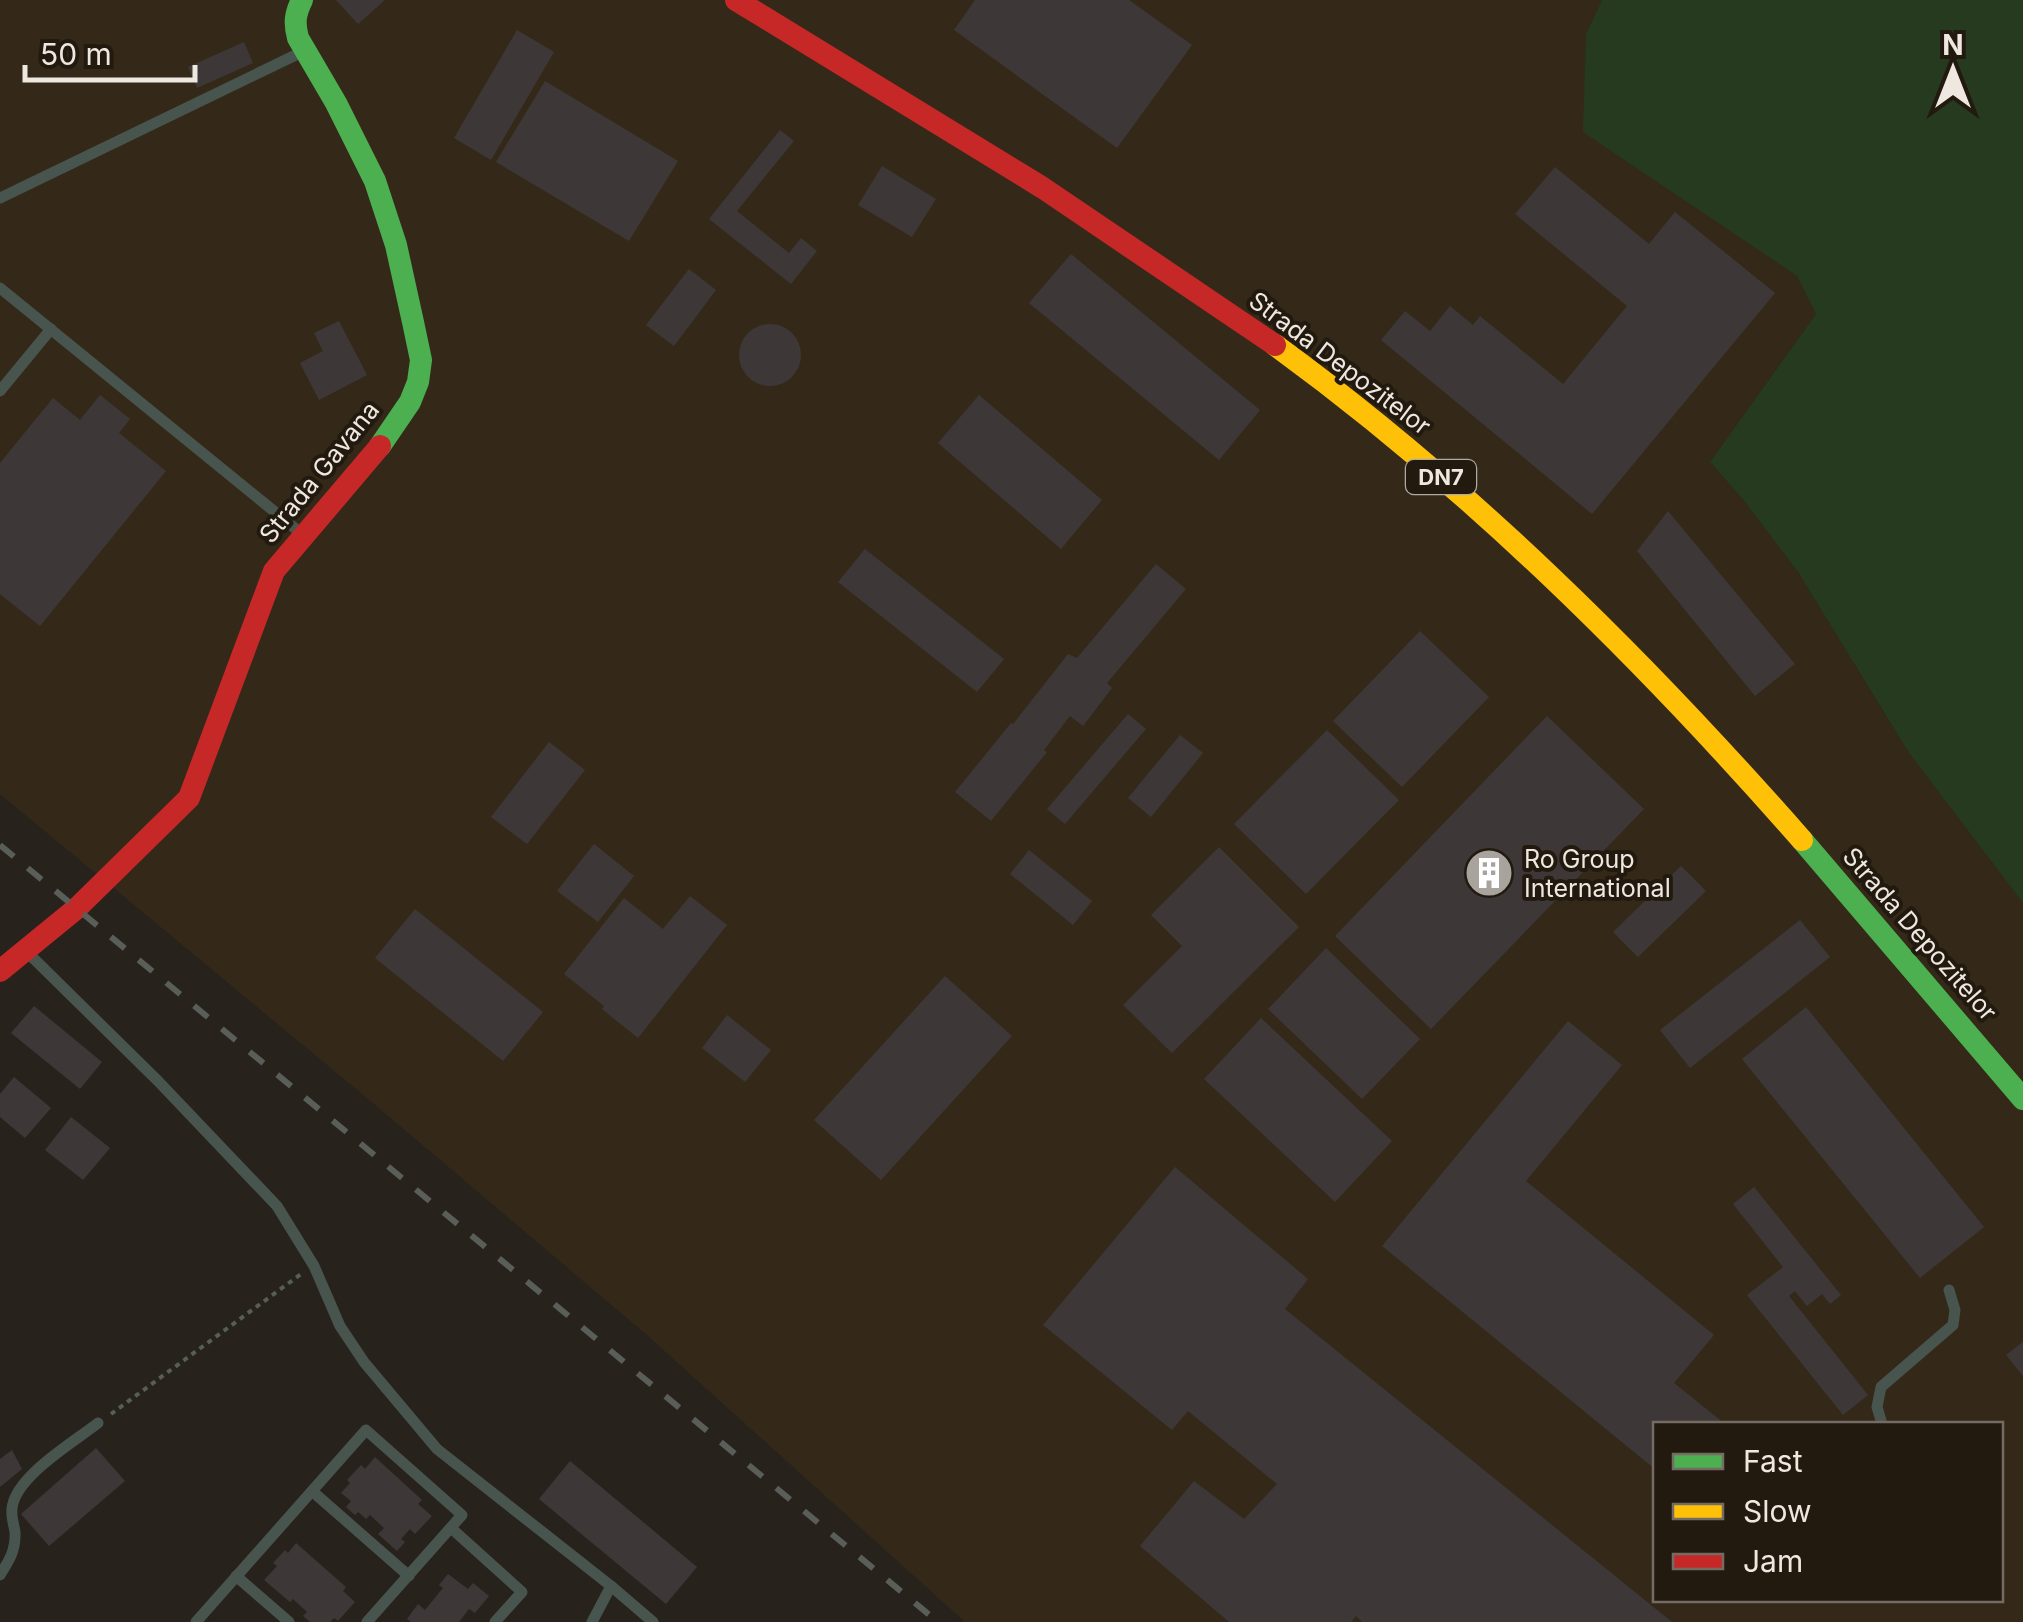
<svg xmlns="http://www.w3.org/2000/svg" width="2023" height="1622" viewBox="0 0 2023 1622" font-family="Inter,sans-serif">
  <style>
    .built { fill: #342919; fill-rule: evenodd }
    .green { fill: #263a20 }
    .building { fill: #3d3837 }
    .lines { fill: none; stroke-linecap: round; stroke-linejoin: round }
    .path { stroke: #575d57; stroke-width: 4; stroke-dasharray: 5 5; stroke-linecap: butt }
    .lane { stroke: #47554e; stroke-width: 11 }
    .fast { stroke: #4caf50; stroke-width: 22 }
    .slow { stroke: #ffc107; stroke-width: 22 }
    .jam { stroke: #c62828; stroke-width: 22 }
    .rail { stroke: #595e58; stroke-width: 6; stroke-dasharray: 18 18; stroke-linecap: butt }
    .labels { text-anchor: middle; stroke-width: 8; stroke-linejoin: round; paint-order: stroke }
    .shield { fill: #221a0f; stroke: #b1aaa2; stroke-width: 2.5 }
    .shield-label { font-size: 22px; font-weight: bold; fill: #eee8e1 }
    .street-label { font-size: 25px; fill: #eee8e1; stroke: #221a0f }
    .poi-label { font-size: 25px; fill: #eee8e1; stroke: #221a0f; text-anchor: start }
  </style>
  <rect width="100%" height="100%" fill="#27221c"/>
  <!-- built -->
  <path class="built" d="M0 0H1602L1586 34 1584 132 1797 276 1816 314 1710 462 1745 502 1798 572 1909 753 2023 903V1622H965L648 1336 367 1098 0 794ZM1656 1424H2000V1600H1656Z"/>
  <!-- green -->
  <polygon class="green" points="1602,0 2023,0 2023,903 1909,753 1798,572 1745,502 1710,462 1816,314 1797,276 1583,132 1586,34"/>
  <!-- building -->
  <g class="building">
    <polygon points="336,0 385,0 358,24"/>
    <polygon points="975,0 1129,0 1192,45 1117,148 954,30"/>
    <polygon points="517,30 554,52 491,160 454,138"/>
    <polygon points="244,42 253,63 197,88 188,67"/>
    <polygon points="545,81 678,161 629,241 496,162"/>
    <polygon points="780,130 794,141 737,211 789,253 801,238 817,251 791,284 709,219"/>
    <polygon points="882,166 936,199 912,237 858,205"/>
    <polygon points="1555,167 1649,244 1675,212 1775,293 1592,514 1381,340 1405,311 1430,331 1450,306 1473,325 1480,316 1563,384 1627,306 1515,214"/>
    <polygon points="1071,254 1260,410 1219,460 1029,303"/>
    <polygon points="689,269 716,290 674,346 646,325"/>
    <polygon points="339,321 367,375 319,400 300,363 323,351 314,333"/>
    <circle cx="770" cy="355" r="31"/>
    <polygon points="100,395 130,419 119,433 166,471 40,626 0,594 0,463 53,398 80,420"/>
    <polygon points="979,395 1102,500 1061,549 938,443"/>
    <polygon points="1668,511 1795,664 1755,696 1637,551"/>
    <polygon points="865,549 1004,659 977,692 838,582"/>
    <polygon points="1156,564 1186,589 1107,683 1112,688 1083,726 1070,716 1044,750 1047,752 991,821 955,792 1011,723 1013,724 1068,654 1077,658"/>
    <polygon points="1420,631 1489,697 1402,787 1333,721"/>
    <polygon points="1128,714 1146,729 1065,824 1047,809"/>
    <polygon points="1547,716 1644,809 1431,1029 1335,936"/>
    <polygon points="1327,730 1399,800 1306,894 1234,824"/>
    <polygon points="1180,735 1203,753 1151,817 1128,798"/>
    <polygon points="549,742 585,770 527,844 491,817"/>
    <polygon points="594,844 634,876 598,922 557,891"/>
    <polygon points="1219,847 1299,927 1172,1053 1123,1005 1182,946 1151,915"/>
    <polygon points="1029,850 1092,901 1073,925 1010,874"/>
    <polygon points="1681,866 1706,891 1638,957 1613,932"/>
    <polygon points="690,896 727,925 638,1038 602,1009 604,1006 564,974 624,898 663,929"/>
    <polygon points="415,909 543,1012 503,1061 375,958"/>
    <polygon points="1800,920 1830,957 1690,1068 1660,1030"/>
    <polygon points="1326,948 1420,1039 1362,1099 1268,1009"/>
    <polygon points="945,976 1012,1036 881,1180 814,1120"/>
    <polygon points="34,1006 102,1062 80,1089 11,1033"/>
    <polygon points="1806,1007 1984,1227 1920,1278 1742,1059"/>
    <polygon points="727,1015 771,1050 745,1082 702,1048"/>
    <polygon points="1261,1018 1392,1141 1335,1202 1204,1079"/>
    <polygon points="1568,1021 1622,1065 1526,1181 1714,1335 1674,1383 1725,1424 1656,1424 1656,1470 1382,1246"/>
    <polygon points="14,1077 51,1108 25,1138 0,1117 0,1094"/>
    <polygon points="71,1117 110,1148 83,1180 45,1150"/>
    <polygon points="1175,1167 1308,1279 1285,1309 1672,1622 1362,1622 1356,1616 1351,1622 1229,1622 1140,1546 1194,1481 1244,1519 1277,1484 1188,1411 1172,1430 1043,1325"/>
    <polygon points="1754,1187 1841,1295 1830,1304 1822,1294 1807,1306 1795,1291 1789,1296 1868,1395 1843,1415 1747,1295 1783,1267 1733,1204"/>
    <polygon points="2023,1342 2023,1376 2006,1355"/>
    <polygon points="96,1448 125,1481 49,1546 21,1514"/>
    <polygon points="12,1450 22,1469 0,1487 0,1459"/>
    <polygon points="375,1457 422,1500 418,1504 432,1516 415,1534 410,1529 401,1539 405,1542 397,1551 378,1534 384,1528 370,1515 366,1519 358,1512 355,1515 346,1507 351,1501 341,1493 350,1483 347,1480 361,1465 365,1469"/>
    <polygon points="570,1461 697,1567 666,1604 539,1499"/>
    <polygon points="296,1543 346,1587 343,1591 355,1602 338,1621 334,1618 330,1622 310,1622 303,1616 307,1612 293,1599 290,1602 264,1580 277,1566 273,1563 285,1550 288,1553"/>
    <polygon points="448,1574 468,1589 473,1583 489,1596 475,1613 469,1609 459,1622 411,1622 407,1619 418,1604 425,1610 443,1588 439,1585"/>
  </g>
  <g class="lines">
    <!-- path -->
    <polyline class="path" points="111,1414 301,1274"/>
    <!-- lane -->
    <g class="lane">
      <polyline points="0,198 302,52"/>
      <polyline points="0,288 302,534"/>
      <polyline points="0,391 51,329"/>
      <polyline points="27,952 158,1081 277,1206 314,1266 340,1326 364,1362 437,1449 611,1586 653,1622"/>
      <polyline points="1882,1424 1877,1407 1881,1387 1953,1325 1955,1310 1949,1290"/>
      <polyline points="312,1491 409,1576"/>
      <polyline points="451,1528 522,1592 495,1622"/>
      <path d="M0 1575C9 1561 16 1550 15 1532 14 1525 11 1517 12 1509 14 1477 74 1442 98 1423"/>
      <polyline points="236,1576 289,1622"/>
      <polyline points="196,1622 366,1430 462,1515 367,1622"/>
      <polyline points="592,1622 611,1586"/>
    </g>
    <!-- fast -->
    <g class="fast">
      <path d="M302 0C295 14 294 23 298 38L336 103 375 181 396 245 413 322 421 360 418 382 410 402 380 446"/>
      <polyline points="1802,840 2023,1099"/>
    </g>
    <!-- slow -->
    <path class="slow" d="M1275 345C1470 487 1643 659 1802 840"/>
    <!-- jam -->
    <g class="jam">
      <polyline points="736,0 1043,188 1275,345"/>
      <polyline points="0,971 77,908 189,798 274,571 380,446"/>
    </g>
    <!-- rail -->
    <polyline class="rail" points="0,845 938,1622"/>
  </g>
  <!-- icons -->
  <defs>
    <g id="building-disc" transform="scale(2.5)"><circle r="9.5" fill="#a8a39c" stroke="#221a0f"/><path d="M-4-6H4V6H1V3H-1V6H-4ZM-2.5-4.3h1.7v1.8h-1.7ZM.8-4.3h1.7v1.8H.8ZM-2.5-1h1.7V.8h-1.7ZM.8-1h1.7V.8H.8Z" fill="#fff"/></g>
  </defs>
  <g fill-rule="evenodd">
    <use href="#building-disc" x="1489" y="873"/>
  </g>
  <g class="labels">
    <!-- shield labels -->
    <rect class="shield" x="1406" y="460" width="70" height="34" rx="8"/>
    <g class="shield-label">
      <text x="1441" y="485">DN7</text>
    </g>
    <!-- street labels -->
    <g class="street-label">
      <text transform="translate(1340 363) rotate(37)" y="9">Strada Depozitelor</text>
      <text transform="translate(319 472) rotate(-51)" y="9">Strada Gavana</text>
      <text transform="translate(1920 934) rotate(49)" y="9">Strada Depozitelor</text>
    </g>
    <!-- poi labels -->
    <g class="poi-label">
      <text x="1524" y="868">Ro Group<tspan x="1524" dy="29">International</tspan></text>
    </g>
  </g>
  <!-- legend -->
  <rect x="1653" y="1422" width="350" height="180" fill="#221a0f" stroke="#746c63" stroke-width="2.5"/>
  <rect x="1673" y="1454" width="50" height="15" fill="#4caf50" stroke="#746c63" stroke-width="2.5"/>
  <text x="1743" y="1472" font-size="30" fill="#eee8e1">Fast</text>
  <rect x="1673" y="1504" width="50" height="15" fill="#ffc107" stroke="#746c63" stroke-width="2.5"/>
  <text x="1743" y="1522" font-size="30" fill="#eee8e1">Slow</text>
  <rect x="1673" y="1554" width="50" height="15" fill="#c62828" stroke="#746c63" stroke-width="2.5"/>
  <text x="1743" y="1572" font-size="30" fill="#eee8e1">Jam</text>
  <!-- north arrow -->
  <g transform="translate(1953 70)" stroke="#221a0f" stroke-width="8" paint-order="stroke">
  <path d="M0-8L18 38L0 25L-18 38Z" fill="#eee8e1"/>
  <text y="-15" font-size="28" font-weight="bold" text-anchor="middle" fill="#eee8e1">N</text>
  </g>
  <!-- scale -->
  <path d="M25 65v15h170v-15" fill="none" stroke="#eee8e1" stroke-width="5"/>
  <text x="40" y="65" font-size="30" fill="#eee8e1" stroke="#221a0f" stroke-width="8" paint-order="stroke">50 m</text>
</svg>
